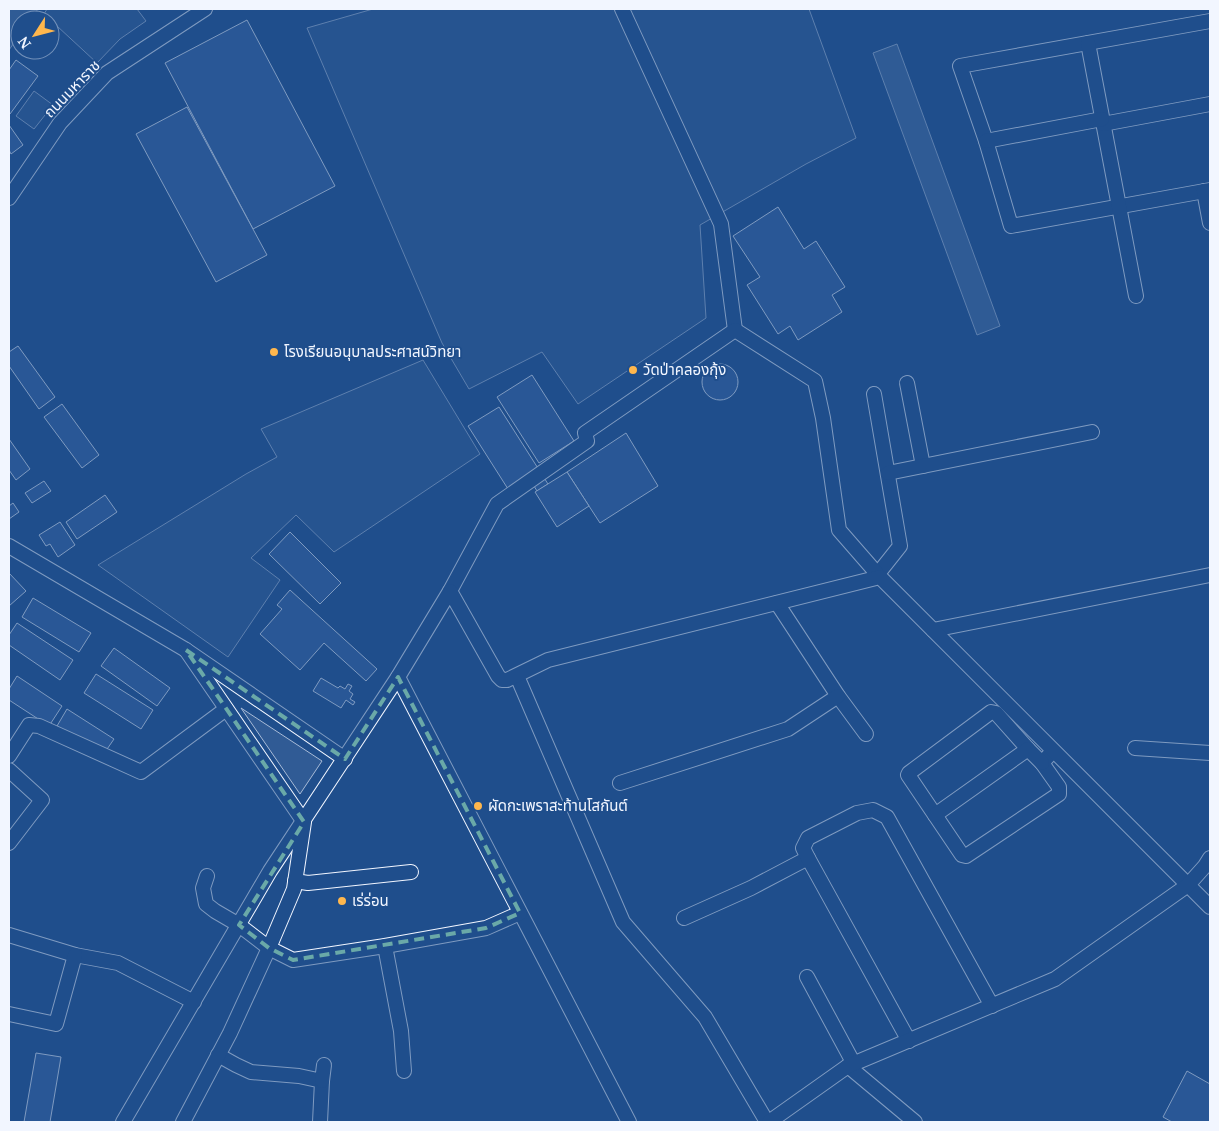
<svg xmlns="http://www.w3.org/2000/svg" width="1219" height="1131" viewBox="0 0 1219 1131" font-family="'Noto Serif','Noto Sans Thai',serif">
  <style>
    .built { fill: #305b95; stroke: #a8bbd7 }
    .water { fill: #446ba0; stroke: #a8bbd7 }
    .building { fill: #3563a3; stroke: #f2f6ff }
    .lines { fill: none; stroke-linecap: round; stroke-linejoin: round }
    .minor-casing { stroke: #f2f6ff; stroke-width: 16 }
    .minor { stroke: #1f4e8c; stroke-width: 14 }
    .marked { fill: none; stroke: #6aa9a8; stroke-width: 4; stroke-dasharray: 10 6; stroke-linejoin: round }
    .poi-dot { fill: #ffb74d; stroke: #1f4e8c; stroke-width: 2 }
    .labels { text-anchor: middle; stroke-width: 4; stroke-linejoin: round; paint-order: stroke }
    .street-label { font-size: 15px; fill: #f2f6ff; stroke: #1f4e8c }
    .poi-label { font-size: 15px; fill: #f2f6ff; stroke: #1f4e8c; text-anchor: start }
  </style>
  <rect width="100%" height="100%" fill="#1f4e8c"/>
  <!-- built -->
  <g class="built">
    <polygon points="47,9 137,9 146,21 120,39 97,63 44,14"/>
    <polygon points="373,9 809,9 856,138 806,164 700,225 706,318 578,404 542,352 469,389 442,343 307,28"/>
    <polygon points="34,91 53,105 34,129 16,116"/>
    <polygon points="423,360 480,454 334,552 296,515 251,558 280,580 228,657 98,565 246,474 277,457 261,429"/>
    <polygon points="241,708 322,761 300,794"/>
  </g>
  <!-- water -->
  <g class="water">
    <polygon points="9,9 38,9 30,20 20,20 20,34 9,50"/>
    <polygon points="897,44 1000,326 977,335 873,53"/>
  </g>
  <!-- building -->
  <g class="building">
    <polygon points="247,20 335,186 253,229 165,63"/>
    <polygon points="16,60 38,76 10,114 9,113 9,70"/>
    <polygon points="187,107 267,255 216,282 136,134"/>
    <polygon points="9,125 23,145 11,154 9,150"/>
    <polygon points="778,207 804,249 816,241 845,287 832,295 842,312 798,340 790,326 778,334 747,285 760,277 733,236"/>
    <polygon points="18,346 55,397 39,409 9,366 9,352"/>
    <circle cx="720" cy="382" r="18"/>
    <polygon points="532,375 574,441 539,463 497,397"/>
    <polygon points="62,404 99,455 82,468 44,417"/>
    <polygon points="499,407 548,484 537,491 528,476 508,489 468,426"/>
    <polygon points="626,433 658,486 600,523 567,472"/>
    <polygon points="9,439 30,469 16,480 9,470"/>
    <polygon points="567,472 589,506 557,527 535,492"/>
    <polygon points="44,481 51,491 32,503 25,493"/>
    <polygon points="105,495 117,512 77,539 66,522"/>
    <polygon points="13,503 19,512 9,519 9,506"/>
    <polygon points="60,522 75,545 58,557 50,544 46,546 39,535"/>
    <polygon points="290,532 341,583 320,604 269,554"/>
    <polygon points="9,573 26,591 9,606"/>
    <polygon points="290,590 377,669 366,681 324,643 300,670 260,634 282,609 277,605"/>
    <polygon points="33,598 91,633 79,652 22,617"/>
    <polygon points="17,623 73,660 60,680 9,645 9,635"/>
    <polygon points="114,648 170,688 157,706 101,666"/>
    <polygon points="96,674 153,710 141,729 84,693"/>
    <polygon points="17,676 62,706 49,726 9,700 9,689"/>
    <polygon points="321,678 338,688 340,686 345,689 348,684 352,686 349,691 353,694 350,699 355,702 353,705 346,700 341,708 313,691"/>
    <polygon points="67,709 114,739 103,755 57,726"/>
    <polygon points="36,1053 61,1057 50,1122 24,1122"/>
    <polygon points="1187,1071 1210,1084 1210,1122 1172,1122 1163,1117"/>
  </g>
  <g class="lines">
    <!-- minor casing -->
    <g class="minor-casing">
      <g id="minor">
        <polyline points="622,9 721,224 735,330"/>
        <polyline points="1210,21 960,66 986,141 1011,226 1210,190"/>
        <polyline points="1088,43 1136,296"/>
        <polyline points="1103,124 1210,104"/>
        <polyline points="986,141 1102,119"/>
        <polyline points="1204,191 1210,223"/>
        <polyline points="9,198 60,123 107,73 205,9"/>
        <polyline points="907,383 923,466"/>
        <polyline points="874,394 900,546 877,575"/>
        <polyline points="888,473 1092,432"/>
        <polyline points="9,546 186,650 345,759"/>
        <polyline points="450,591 497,504 587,441 585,433 735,330 815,381 823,418 839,530 880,577"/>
        <polyline points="777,603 838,696 866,734"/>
        <polyline points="933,630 1210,575"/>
        <polyline points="517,676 623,922 705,1017 767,1122"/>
        <polyline points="398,677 629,1122"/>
        <polyline points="1135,748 1210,753"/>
        <polyline points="1028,749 996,713 991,712 909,773 908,775 962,855 966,856 1059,794 1059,787 1042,763 1053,751"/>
        <polyline points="9,756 29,725 39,726 141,772 226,709"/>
        <polyline points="9,770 42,800 9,843"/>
        <polyline points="620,783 788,729 838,696"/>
        <polyline points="935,815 1028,749 1042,763"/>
        <polyline points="207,876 203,888 206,904 215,911 239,925 269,948 293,960 385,946 486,928 520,913"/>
        <polyline points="295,881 308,883 411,872"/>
        <polyline points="684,918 751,888 808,858"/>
        <polyline points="9,935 75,955 118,963 194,1002"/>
        <polyline points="385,946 401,1031 404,1071"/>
        <polyline points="807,977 854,1064"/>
        <polyline points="9,1014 56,1024 75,955"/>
        <polyline points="909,1041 808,858 803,848 808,838 857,813 873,810 887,817 992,1006"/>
        <polyline points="218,1055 236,1065 251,1072 299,1076 322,1081 320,1122"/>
        <polyline points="848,1066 915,1122"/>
        <polyline points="322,1081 324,1065"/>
        <polyline points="123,1122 270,871 398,677 450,591 498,676 502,680 507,680 548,660 880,577 1210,907"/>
        <polyline points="183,1122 230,1033 269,948 294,889 304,822 186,650"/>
        <polyline points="769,1122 848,1066 1055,979 1188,885 1205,866 1210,858"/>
      </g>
    </g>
    <!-- minor -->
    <use href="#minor" class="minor"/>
  </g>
  <!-- marked area -->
  <path d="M0 0H1219V1131H0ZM186 650 345 759 398 677 520 913 486 928 293 960 269 948 239 925 304 822Z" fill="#1f4e8c" fill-opacity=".55" fill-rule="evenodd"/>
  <path class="marked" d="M186 650 345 759 398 677 520 913 486 928 293 960 269 948 239 925 304 822Z"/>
  <!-- markers -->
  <g class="poi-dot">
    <circle cx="274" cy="352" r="5"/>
    <circle cx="633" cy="370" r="5"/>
    <circle cx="478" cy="806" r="5"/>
    <circle cx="342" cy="901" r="5"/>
  </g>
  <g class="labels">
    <!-- street labels -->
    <g class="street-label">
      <text transform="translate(72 89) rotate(-46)" y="5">ถนนมหาราช</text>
    </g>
    <!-- poi labels -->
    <g class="poi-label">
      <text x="284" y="357">โรงเรียนอนุบาลประศาสน์วิทยา</text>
      <text x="643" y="375">วัดป่าคลองกุ้ง</text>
      <text x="488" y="811">ผัดกะเพราสะท้านโสกันต์</text>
      <text x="352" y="906">เร่ร่อน</text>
    </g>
  </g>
  <!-- border -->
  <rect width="1219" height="1131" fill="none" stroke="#f2f6ff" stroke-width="20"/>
  <!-- north arrow -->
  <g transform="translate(35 35) rotate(234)"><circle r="24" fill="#1f4e8c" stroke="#7391ba"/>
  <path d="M0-4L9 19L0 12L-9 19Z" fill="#ffb74d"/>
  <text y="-8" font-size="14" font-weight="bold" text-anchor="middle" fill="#f2f6ff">N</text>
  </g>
</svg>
